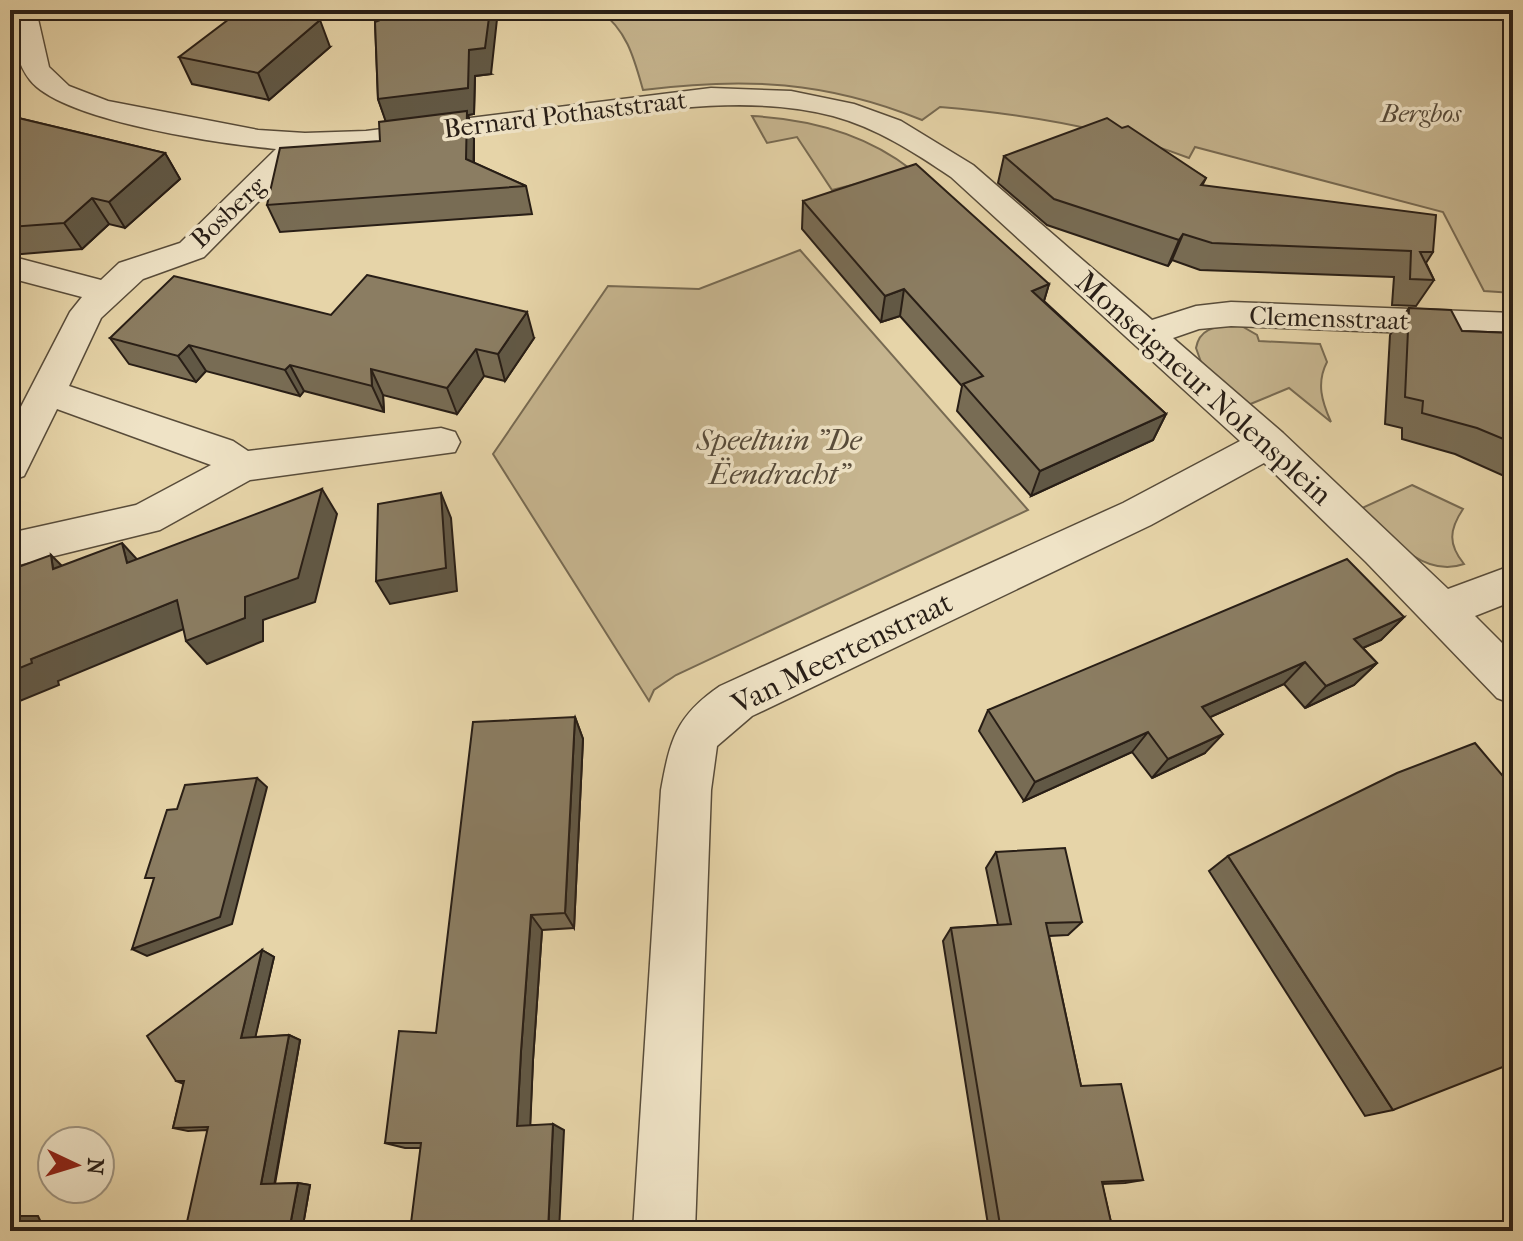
<svg xmlns="http://www.w3.org/2000/svg" width="1523" height="1241" viewBox="0 0 1523 1241" font-family="'IM FELL French Canon',serif">
  <style>
    .green { fill: #c6b58f; stroke: #776a52; stroke-width: 2 }
    .lines { fill: none; stroke-linecap: round; stroke-linejoin: round }
    .minor-casing { stroke: #584c3a; stroke-width: 3 }
    .minor { fill: #efe3c6; fill-rule: evenodd }
    .wall { fill: #786c54; stroke: #281e16; stroke-width: 2 }
    .shaded-wall { fill: #615845; stroke: #281e16; stroke-width: 2 }
    .building { fill: #8b7d62; stroke: #281e16; stroke-width: 2 }
    .labels { text-anchor: middle; stroke-width: 7; stroke-linejoin: round; paint-order: stroke }
    .far-park-label { font-size: 26px; font-style: italic; fill: #574b3a; stroke: #efe3c6 }
    .far-street-label { font-size: 26px; fill: #281e16; stroke: #efe3c6 }
    .street-label { font-size: 30px; fill: #281e16; stroke: #efe3c6 }
    .park-label { font-size: 30px; font-style: italic; fill: #574b3a; stroke: #efe3c6 }
  </style>
  <rect width="100%" height="100%" fill="#e6d4a8"/>
  <filter id="stains"><feTurbulence type="fractalNoise" baseFrequency=".0025" numOctaves="4"/><feColorMatrix values="0 0 0 0 .2 0 0 0 0 .09 0 0 0 0 .02 0 0 0 .5 -.17"/></filter>
  <radialGradient id="worn" r=".72"><stop offset=".6" stop-color="#630" stop-opacity="0"/><stop offset="1" stop-color="#630" stop-opacity=".3"/></radialGradient>
  <!-- green -->
  <g class="green">
    <path d="M599 10H1513V293L1484 291 1443 212 1195 147 1189 158C1111 128 1024 114 940 107L922 120C826 81 745 77 643 90 634 58 627 30 599 10Z"/>
    <path d="M752 116C809 119 866 134 912 170L832 190 797 137 767 143Z"/>
    <polygon points="800,250 1028,510 676,675 654,690 649,701 493,454 608,286 699,289"/>
    <path d="M1238 324 1257 335 1259 341 1320 344 1327 362C1316 383 1322 402 1331 422L1289 388 1248 405 1201 362 1196 348C1200 326 1219 327 1238 324Z"/>
    <path d="M1412 485 1463 509C1449 530 1448 544 1464 564 1422 579 1387 534 1362 508Z"/>
  </g>
  <g class="lines">
    <!-- minor casing -->
    <g class="minor-casing">
      <path id="minor" d="M10 10H36L49 67 69 86 108 101 258 130 305 133 366 131 711 88 791 91 854 104 901 121 973 165 1152 320 1196 306 1231 302 1513 313V337L1231 326 1199 329 1173 338 1283 433 1448 589 1513 565V601L1475 616 1513 654V704L1497 698 1366 562 1264 463 1151 525 752 716 717 746 711 790 695 1231H633L661 790C670 740 676 716 720 686L1123 503 1240 441 951 177C914 152 877 128 833 116 764 98 692 106 622 114 517 127 413 150 308 151L204 257 143 279 101 318 69 386 233 441 248 451 441 428 455 432 460 442 455 452 250 480 160 530 10 567V533L136 505 211 465 57 409 24 476 10 481V428L70 312 82 297 10 278V256L101 280 119 263 180 243 276 149C222 144 62 121 30 80 14 60 14 34 10 10Z"/>
    </g>
    <!-- minor -->
    <use href="#minor" class="minor"/>
  </g>
  <!-- wall -->
  <g class="wall">
    <polygon points="375,22 491,74 475,76 474,114 468,115 474,139 474,163 526,186 532,214 280,232 267,205 380,141 386,121 378,99"/>
    <polygon points="330,47 269,100 192,84 179,57"/>
    <polygon points="10,116 165,153 180,179 125,228 109,224 82,249 10,255"/>
    <polygon points="1122,128 1206,178 1202,186 1433,252 1426,263 1434,280 1416,306 1392,305 1394,277 1200,270 1172,260 1168,266 1047,225 998,183 1004,156"/>
    <polygon points="803,201 1049,284 1044,301 1166,414 1153,440 1031,496 957,411 962,386 900,316 881,322 802,229"/>
    <polygon points="1409,308 1462,331 1513,333 1513,480 1455,454 1402,439 1402,428 1385,424 1390,335"/>
    <polygon points="331,315 534,338 505,381 484,376 457,414 383,395 384,412 304,391 300,396 206,371 196,382 129,364 110,338"/>
    <polygon points="1404,617 1381,640 1363,648 1377,663 1354,685 1305,708 1284,684 1210,717 1205,753 1152,778 1132,752 1024,801 979,731 988,710"/>
    <polygon points="575,717 583,739 574,928 542,930 533,1060 530,1125 564,1130 421,1148 405,1148 385,1143 436,1033"/>
    <polygon points="996,852 1082,922 1068,935 1049,936 1081,1086 1143,1180 1125,1183 1102,1184 1113,1231 989,1231 943,941 951,928 998,925 986,868"/>
    <polygon points="1228,856 1393,1110 1365,1116 1209,871"/>
    <polygon points="262,950 274,957 255,1037 289,1035 300,1040 275,1184 298,1183 310,1185 302,1231 207,1130 188,1131 173,1128 184,1084 176,1081"/>
  </g>
  <!-- shaded-wall -->
  <g class="shaded-wall">
    <polygon points="490,10 498,10 491,74 475,76 474,114 468,115 474,139 473,186 387,125 378,99 469,50"/>
    <polygon points="320,20 330,47 269,100 258,73"/>
    <polygon points="165,153 180,179 125,228 109,202"/>
    <polygon points="92,198 109,224 82,249 64,223"/>
    <polygon points="1183,234 1172,260 1168,266 1179,240"/>
    <polygon points="10,272 19,284 10,311"/>
    <polygon points="1049,284 1041,311 1032,291"/>
    <polygon points="904,289 900,316 881,322 885,296"/>
    <polygon points="527,312 534,338 505,381 498,354"/>
    <polygon points="189,345 206,371 196,382 178,356"/>
    <polygon points="476,349 484,376 457,414 447,388"/>
    <polygon points="290,365 304,391 300,396 285,370"/>
    <polygon points="371,369 383,395 384,412 372,386"/>
    <polygon points="1166,414 1153,440 1031,496 1040,471"/>
    <polygon points="322,489 337,514 315,602 263,620 263,641 207,664 186,641"/>
    <polygon points="441,493 451,518 457,591 390,604 376,581"/>
    <polygon points="122,543 144,567 127,563"/>
    <polygon points="51,555 75,579 53,569"/>
    <polygon points="177,600 198,623 58,681 59,685 10,705 10,672 31,659"/>
    <polygon points="1404,617 1381,640 1333,661 1354,639"/>
    <polygon points="1305,662 1284,684 1186,728 1202,707"/>
    <polygon points="1377,663 1354,685 1305,708 1326,686"/>
    <polygon points="575,717 583,739 574,928 565,913"/>
    <polygon points="1148,732 1132,752 1024,801 1035,782"/>
    <polygon points="1223,734 1205,753 1152,778 1168,759"/>
    <polygon points="257,778 267,787 232,924 147,956 132,949"/>
    <polygon points="531,915 542,930 533,1060 530,1132 517,1126 521,1051"/>
    <polygon points="262,950 274,957 254,1043 241,1038"/>
    <polygon points="289,1035 300,1040 274,1186 261,1184"/>
    <polygon points="553,1124 564,1130 559,1231 548,1231"/>
    <polygon points="298,1183 310,1185 302,1231 289,1231"/>
    <polygon points="10,1216 38,1216 45,1231 10,1231"/>
  </g>
  <!-- building -->
  <g class="building">
    <polygon points="241,10 316,10 320,20 258,73 179,57"/>
    <polygon points="405,10 490,10 485,48 469,50 468,88 378,99 375,22"/>
    <polygon points="467,111 466,159 526,186 267,205 280,148 380,141 379,122"/>
    <polygon points="10,116 165,153 109,202 92,198 64,223 10,227"/>
    <polygon points="1107,118 1122,128 1128,126 1206,178 1201,185 1436,215 1433,252 1420,252 1434,280 1410,279 1411,251 1212,243 1183,234 1179,240 1054,199 1004,156"/>
    <polygon points="916,164 1049,284 1032,291 1166,414 1040,471 963,384 983,376 904,289 885,296 803,201"/>
    <polygon points="367,275 527,312 498,354 476,349 447,388 371,369 372,386 290,365 285,370 189,345 178,356 110,338 174,276 331,315"/>
    <polygon points="1409,308 1451,310 1462,331 1513,333 1513,443 1477,428 1422,413 1423,401 1405,397"/>
    <polygon points="322,489 298,578 245,597 245,618 186,641 177,600 31,659 32,663 10,672 10,570 51,555 53,569 122,543 127,563"/>
    <polygon points="441,493 446,568 376,581 378,504"/>
    <polygon points="1347,559 1404,617 1354,639 1377,663 1326,686 1305,662 1202,707 1223,734 1168,759 1148,732 1035,782 988,710"/>
    <polygon points="575,717 565,913 531,915 521,1051 517,1126 553,1124 548,1231 410,1231 421,1143 385,1143 399,1031 436,1033 473,722"/>
    <polygon points="1475,743 1513,788 1513,1063 1393,1110 1228,856 1397,773"/>
    <polygon points="257,778 220,917 132,949 154,878 145,878 167,810 177,809 185,785"/>
    <polygon points="1065,848 1082,922 1046,923 1081,1086 1121,1084 1143,1180 1102,1182 1113,1231 1001,1231 951,928 1011,924 996,852"/>
    <polygon points="262,950 241,1038 289,1035 261,1184 298,1183 289,1231 185,1231 208,1127 173,1128 184,1081 176,1081 147,1036"/>
  </g>
  <g class="labels">
    <!-- far-park labels -->
    <g class="far-park-label">
      <text x="1421" y="122">Bergbos</text>
    </g>
    <!-- far-street labels -->
    <g class="far-street-label">
      <text transform="translate(565 114) rotate(-7)" y="9">Bernard Pothaststraat</text>
      <text transform="translate(228 212) rotate(-43)" y="9">Bosberg</text>
      <text transform="translate(1329 318) rotate(2)" y="9">Clemensstraat</text>
    </g>
    <!-- street labels -->
    <g class="street-label">
      <text transform="translate(1204 388) rotate(42)" y="10">Monseigneur Nolensplein</text>
      <text transform="translate(842 653) rotate(-26)" y="10">Van Meertenstraat</text>
    </g>
    <!-- park labels -->
    <g class="park-label">
      <text x="779" y="450">Speeltuin "De<tspan x="779" dy="34">Ëendracht"</tspan></text>
    </g>
  </g>
  <!-- margin -->
  <rect width="1523" height="1241" fill="none" stroke="#e6d4a8" stroke-width="40"/>
  <rect x="12" y="12" width="1499" height="1217" fill="none" stroke="#281e16" stroke-width="4"/>
  <rect x="20" y="20" width="1483" height="1201" fill="none" stroke="#281e16" stroke-width="2"/>
  <!-- north arrow -->
  <g transform="translate(76 1165) rotate(94)"><circle r="38" fill="#efe3c6" stroke="#9f9480" stroke-width="2"/>
  <path d="M0-6L14 30L0 20L-14 30Z" fill="#8f2418"/>
  <text y="-12" font-size="22" font-weight="bold" text-anchor="middle" fill="#281e16">N</text>
  </g>
  <rect width="100%" height="100%" filter="url(#stains)"/>
  <rect width="100%" height="100%" fill="url(#worn)"/>
</svg>
